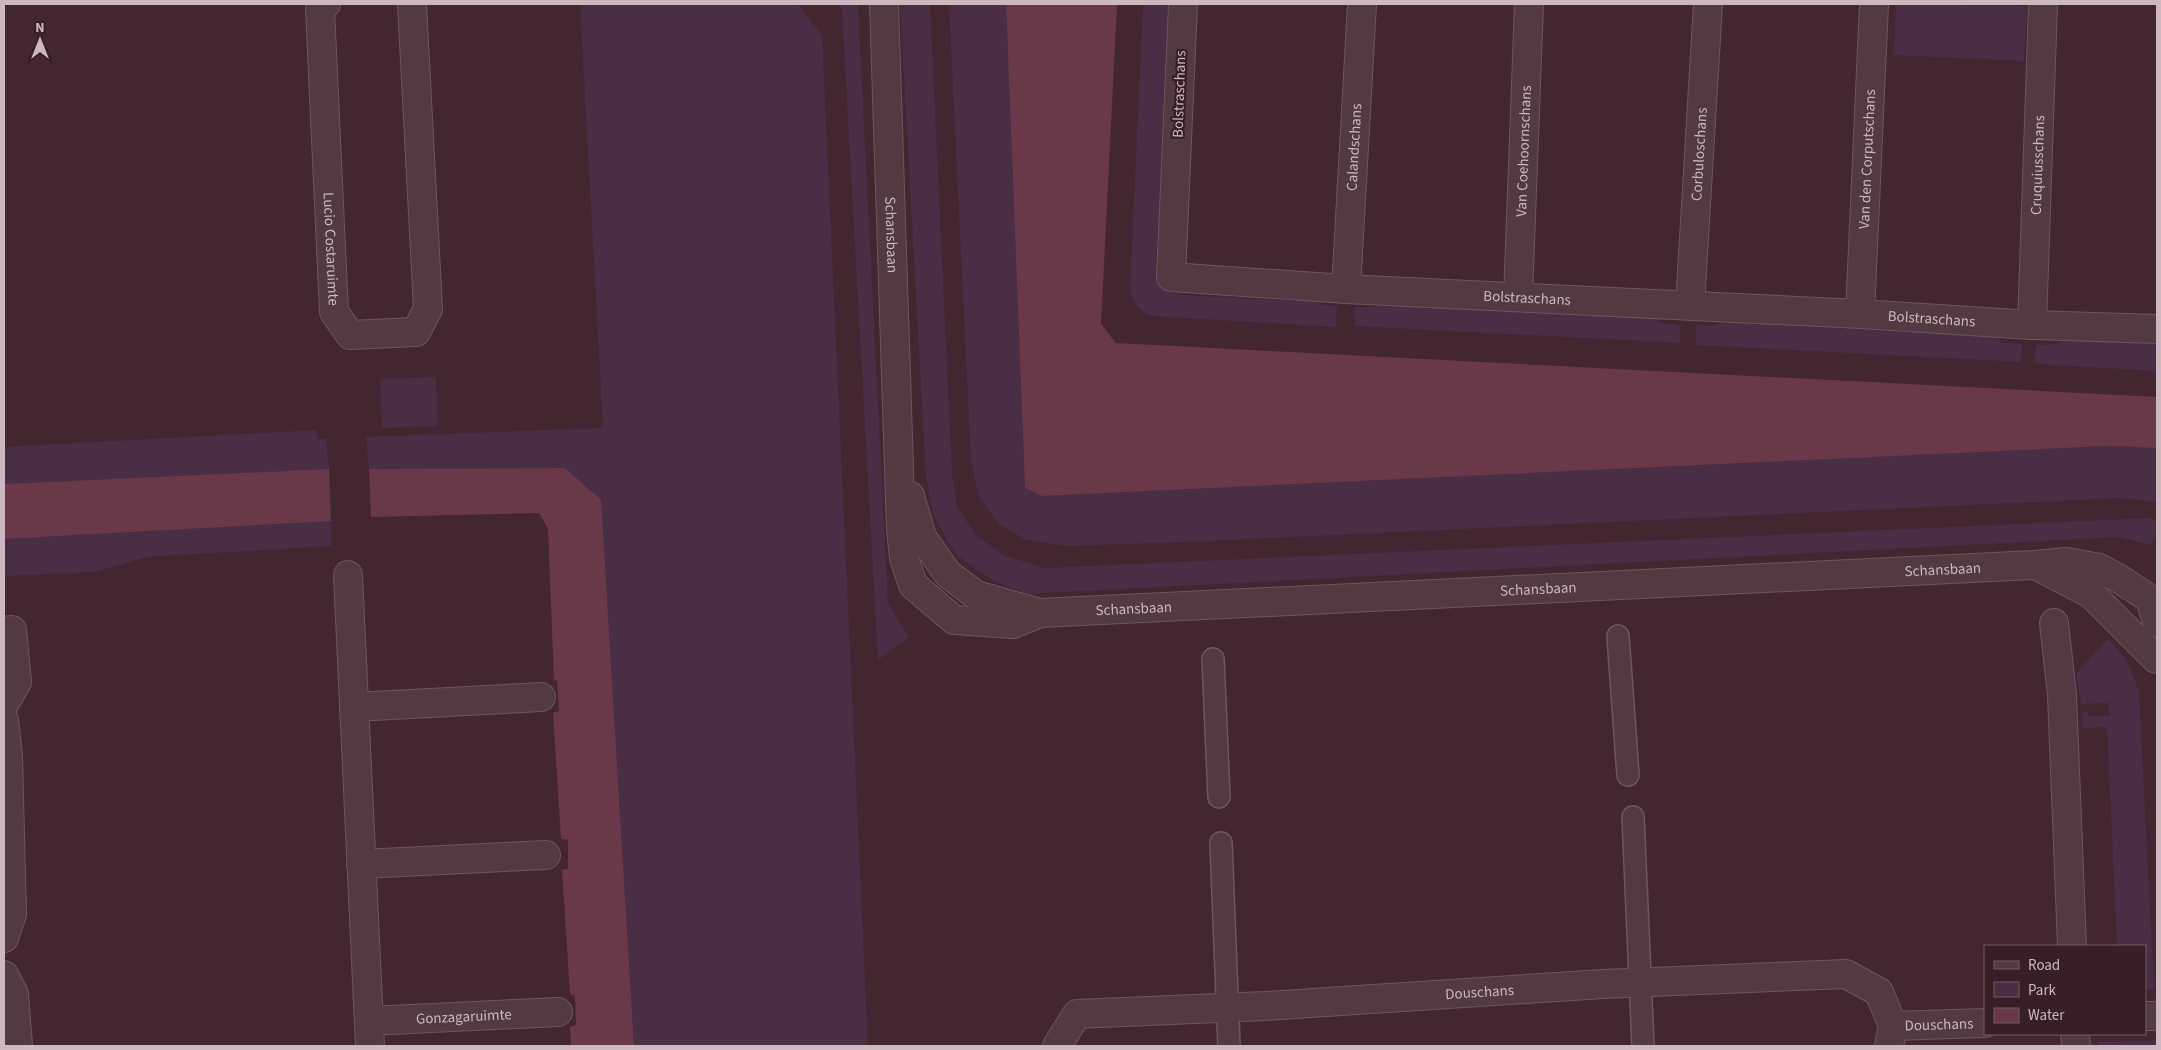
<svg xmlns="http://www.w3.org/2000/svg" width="2161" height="1050" viewBox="0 0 2161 1050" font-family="'Source Sans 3',sans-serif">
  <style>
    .green { fill: #492e46 }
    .water { fill: #6a3949 }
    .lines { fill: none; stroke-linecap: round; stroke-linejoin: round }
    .service-casing { stroke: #6d565d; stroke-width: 24 }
    .minor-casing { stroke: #6d565d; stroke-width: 30 }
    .tertiary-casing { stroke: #6d565d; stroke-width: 30 }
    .service { stroke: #533a42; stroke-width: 21 }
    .minor { stroke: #533a42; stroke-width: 28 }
    .tertiary { stroke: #533a42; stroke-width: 28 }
    .labels { text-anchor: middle; stroke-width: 4.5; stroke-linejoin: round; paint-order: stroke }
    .street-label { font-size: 15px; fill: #ccb8be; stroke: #381f27 }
  </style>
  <rect width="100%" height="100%" fill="#432630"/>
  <!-- green -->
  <g class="green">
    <polygon points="580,4 798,4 822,35 868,1046 634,1046 611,668 565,468 369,469 366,437 603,428"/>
    <polygon points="838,4 858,4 888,604 909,637 878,660 842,10"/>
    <polygon points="900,4 930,4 952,473 957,506 975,534 1003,555 1045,568 2150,518 2157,522 2157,535 2149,545 2120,537 1027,594 994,581 956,555 933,514 926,476"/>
    <polygon points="949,4 1006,4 1025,488 1042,496 2107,446 2157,448 2157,502 2120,498 1186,542 1068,546 1026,540 999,524 979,497 971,461"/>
    <path d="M1143 4H1168L1156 267C1159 285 1165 288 1181 295L1317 302 1321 305 1337 306 1336 327 1152 316C1137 310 1134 304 1130 289Z"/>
    <polygon points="1896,4 2027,6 2024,61 1894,55"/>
    <polygon points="1380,303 1656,318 1660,323 1680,325 1680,343 1354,326 1355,307 1375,307"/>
    <polygon points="1721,322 1998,337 2002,343 2022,344 2021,362 1695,345 1697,325 1716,326"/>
    <polygon points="2064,340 2157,344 2157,371 2037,364 2035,362 2036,345 2057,344"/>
    <polygon points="436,377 438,426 382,428 380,379"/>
    <polygon points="316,430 317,439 326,439 329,469 4,484 4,447"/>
    <polygon points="331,521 331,546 146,557 95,572 4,576 4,539"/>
    <polygon points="2108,638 2127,661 2139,691 2154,989 2145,990 2145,946 2117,946 2107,727 2083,728 2081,713 2088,712 2088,716 2109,716 2108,703 2081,704 2076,674"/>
    <polygon points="2156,1040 2157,1046 2098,1046 2098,1042"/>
  </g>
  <!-- water -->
  <g class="water">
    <polygon points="1006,4 1117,4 1101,324 1116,343 2157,397 2157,448 2107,446 1042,496 1025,488"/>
    <polygon points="565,468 601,500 634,1046 571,1046 570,1027 576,1025 575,996 570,994 562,870 568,869 568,840 561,839 553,713 559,711 557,680 554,681 548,529 539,513 371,517 369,469"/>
    <polygon points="329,469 331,521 4,539 4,484"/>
  </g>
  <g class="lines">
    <!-- service casing -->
    <g class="service-casing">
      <g id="service">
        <polyline points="1618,636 1628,775"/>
        <polyline points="1213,659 1219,797"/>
        <polyline points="1633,817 1643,1046"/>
        <polyline points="1221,843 1229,1046"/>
      </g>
    </g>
    <!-- minor casing -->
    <g class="minor-casing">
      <g id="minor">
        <path id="s1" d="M326 4 320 9 334 312 350 335 416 332 428 309 412 4"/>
        <path id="s2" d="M1183 4 1171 277 1346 289 1860 314 2032 325 2157 329"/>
        <path id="s3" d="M1346 289 1362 4"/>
        <path id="s4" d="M1518 297 1529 4"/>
        <path id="s5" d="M1690 305 1708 4"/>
        <path id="s6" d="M1860 314 1874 4"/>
        <path id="s7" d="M2032 325 2043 4"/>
        <polyline points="348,575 370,1046"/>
        <polyline points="2054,623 2062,695 2072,946"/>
        <polyline points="4,631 12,630 17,682 4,704"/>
        <polyline points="354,707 541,697"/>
        <polyline points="4,720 8,756 12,914 4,938"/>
        <polyline points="361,864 546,855"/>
        <polyline points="4,975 14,994 18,1046"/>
        <polyline points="2145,1016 2157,1016"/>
        <path id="s8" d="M369 1021 558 1012"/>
        <path id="s9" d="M1893 1026 1985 1023"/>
        <polyline points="2075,1034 2076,1046"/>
        <path id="s10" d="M1057 1046 1077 1014 1265 1006 1603 984 1846 974 1879 992 1893 1026 1889 1046"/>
      </g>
    </g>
    <!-- tertiary casing -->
    <g class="tertiary-casing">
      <g id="tertiary">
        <path id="s11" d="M884 4 901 530 904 558 913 585 954 620 1013 624 1040 613 2035 565 2067 562 2099 568 2118 578 2150 599 2157 622"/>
        <polyline points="910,496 922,537 948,574 976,595 1040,613"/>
        <polyline points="2035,565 2091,594 2156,659"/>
      </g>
    </g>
    <!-- service -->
    <use href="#service" class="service"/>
    <!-- minor -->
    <use href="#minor" class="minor"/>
    <!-- tertiary -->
    <use href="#tertiary" class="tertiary"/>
  </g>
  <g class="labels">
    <!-- street labels -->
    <g class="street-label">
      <text transform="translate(1179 94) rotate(-88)" y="5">Bolstraschans</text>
      <text dy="5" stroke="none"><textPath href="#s3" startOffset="142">Calandschans</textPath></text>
      <text dy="5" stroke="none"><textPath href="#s4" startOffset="146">Van Coehoornschans</textPath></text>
      <text dy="5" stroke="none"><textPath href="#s5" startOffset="151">Corbuloschans</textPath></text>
      <text dy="5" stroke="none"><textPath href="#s6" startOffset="155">Van den Corputschans</textPath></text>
      <text dy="5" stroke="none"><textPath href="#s7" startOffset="160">Cruquiusschans</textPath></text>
      <text dy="5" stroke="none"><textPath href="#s11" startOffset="231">Schansbaan</textPath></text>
      <text dy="5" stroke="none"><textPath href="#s1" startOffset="248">Lucio Costaruimte</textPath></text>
      <text dy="5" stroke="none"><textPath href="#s2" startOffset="630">Bolstraschans</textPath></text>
      <text dy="5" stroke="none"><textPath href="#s2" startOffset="1035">Bolstraschans</textPath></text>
      <text dy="5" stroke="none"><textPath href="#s11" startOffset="1629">Schansbaan</textPath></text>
      <text dy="5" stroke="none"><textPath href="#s11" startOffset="1224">Schansbaan</textPath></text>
      <text dy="5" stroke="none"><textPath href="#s11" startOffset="819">Schansbaan</textPath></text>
      <text dy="5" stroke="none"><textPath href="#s10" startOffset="441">Douschans</textPath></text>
      <text dy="5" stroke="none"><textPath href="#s8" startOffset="95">Gonzagaruimte</textPath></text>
      <text dy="5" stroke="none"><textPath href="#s9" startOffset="46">Douschans</textPath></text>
    </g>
  </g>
  <!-- border -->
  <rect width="2161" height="1050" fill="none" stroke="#ccb8be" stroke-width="10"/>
  <!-- legend -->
  <rect x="1984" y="945" width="162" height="90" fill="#381f27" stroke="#735c63"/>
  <rect x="1994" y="961" width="25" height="8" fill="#533a42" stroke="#735c63"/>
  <text x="2028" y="970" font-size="15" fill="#ccb8be">Road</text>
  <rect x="1994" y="982" width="25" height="15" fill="#492e46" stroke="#735c63"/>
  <text x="2028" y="995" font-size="15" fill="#ccb8be">Park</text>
  <rect x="1994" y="1008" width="25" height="15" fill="#6a3949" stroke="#735c63"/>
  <text x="2028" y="1020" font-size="15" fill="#ccb8be">Water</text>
  <!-- north arrow -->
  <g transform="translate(40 40)" stroke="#381f27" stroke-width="4" paint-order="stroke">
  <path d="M0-4L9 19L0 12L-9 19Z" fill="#ccb8be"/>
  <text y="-8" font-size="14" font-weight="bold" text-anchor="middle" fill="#ccb8be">N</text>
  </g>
</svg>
